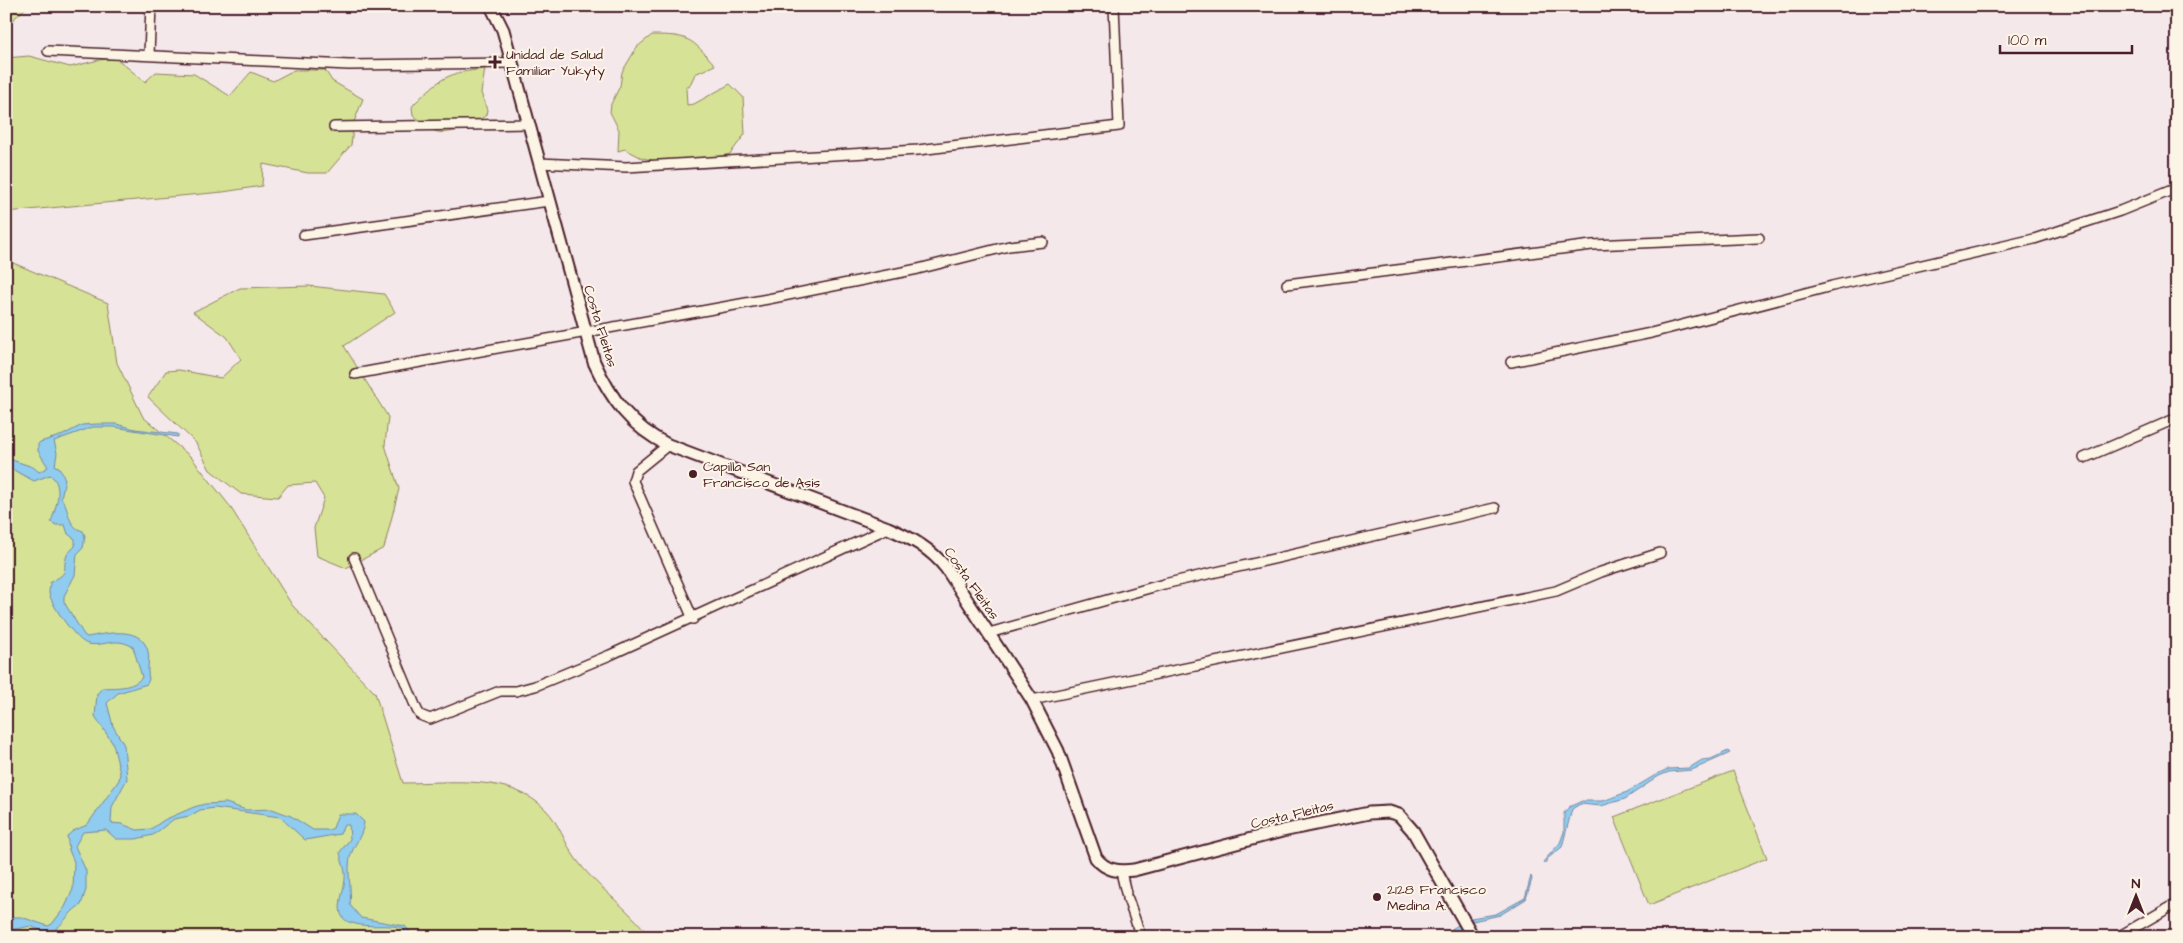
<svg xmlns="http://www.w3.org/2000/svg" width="2183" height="943" viewBox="0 0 2183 943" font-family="'Architects Daughter',sans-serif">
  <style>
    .green { fill: #d6e396; stroke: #908160 }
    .water { fill: #90ccf0; stroke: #7487a1 }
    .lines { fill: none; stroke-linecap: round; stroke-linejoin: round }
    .minor-casing { stroke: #4a1f2b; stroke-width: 12 }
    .secondary-casing { stroke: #4a1f2b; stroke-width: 15 }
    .minor { stroke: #fcf5e5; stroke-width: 9 }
    .secondary { stroke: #fcf5e5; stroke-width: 11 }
    .poi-dot { fill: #4a1f2b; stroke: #fcf5e5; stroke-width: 2 }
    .labels { text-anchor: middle; stroke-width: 4; stroke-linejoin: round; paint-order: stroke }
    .poi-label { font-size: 14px; fill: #4a1f2b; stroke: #fcf5e5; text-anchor: start }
    .street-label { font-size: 14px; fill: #4a1f2b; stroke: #fcf5e5 }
  </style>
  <rect width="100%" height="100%" fill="#f5e8ea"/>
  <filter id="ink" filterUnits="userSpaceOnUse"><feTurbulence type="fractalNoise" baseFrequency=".02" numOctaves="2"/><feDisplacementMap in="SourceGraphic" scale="10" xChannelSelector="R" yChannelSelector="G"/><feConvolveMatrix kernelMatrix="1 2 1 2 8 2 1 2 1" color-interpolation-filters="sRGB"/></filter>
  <g filter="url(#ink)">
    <!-- green -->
    <g class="green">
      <polygon points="6,6 28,6 6,26"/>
      <path d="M652 35C689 35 691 38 715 65L695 74 689 87H686L687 105 694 104 730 84 743 97 745 134 730 154 700 161 662 162 642 158 625 149 618 151 619 130 610 112 611 104 620 86 622 72 637 47Z"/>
      <polygon points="29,56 70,67 99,60 116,58 145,82 156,72 194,74 230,96 251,72 273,81 294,70 325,70 332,81 363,99 354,122 351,145 327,173 308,173 263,164 262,186 223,192 6,212 6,58"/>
      <path d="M485 69 481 93 487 110 486 115C474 125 447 138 432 130 426 126 419 119 413 115L412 107 414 104C442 77 446 73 485 69Z"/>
      <path d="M6 260 108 303 117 363 143 417 191 457 229 505 292 605 375 693 403 783C450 783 510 773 546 810 559 823 565 844 576 859 597 888 629 908 650 937H6Z"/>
      <polygon points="309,286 384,294 395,312 344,346 388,417 385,445 399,489 384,548 346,568 317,556 314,528 324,498 315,483 288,485 278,497 241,494 210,470 196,443 148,397 166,371 179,370 221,378 241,359 227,337 193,312 240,288"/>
      <polygon points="1733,771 1767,858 1649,905 1614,817"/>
    </g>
    <!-- water -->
    <g class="water">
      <path d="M97 424H116L135 429 178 434V437L114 427H93L54 441 57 453 55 466 59 467 65 479 61 498C71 511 66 526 83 531L85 536 83 548 77 554 75 575 64 596V602L84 635 87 637C105 634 138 625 147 648 151 658 146 668 149 679L147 684 118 693 107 703 113 726 124 745 127 779 112 807 111 823 122 824 137 830 151 829 164 820 194 807 205 804 226 803 246 810 272 809 291 816 313 830H329L333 828 338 814H356L364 822C363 836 353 845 350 858 347 874 352 890 350 905L361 918 405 926 410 932V937H406L404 929 399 927C384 924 367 928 352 923 331 918 344 893 345 879 346 869 341 861 340 852L350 839 349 825H344L340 834 305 840 280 817 215 808 200 810 190 816 174 819 153 835 136 839H116L106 830 83 832 75 846 86 871V890L81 905C62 915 60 943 31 926L6 931V917H21L48 926 52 924 65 907 73 889 74 862 69 850 67 836 73 831 87 825 119 780 120 773 113 744 95 716 97 694 102 688C116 687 133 689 142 677L133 647C115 636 105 647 88 644 77 642 51 605 49 593 49 590 50 585 50 582 72 572 61 570 67 555 68 552 73 549 75 546V539L68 534 65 525H56L51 522C55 509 65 485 50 475L34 481 6 466V458L33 467 39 472 48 467 38 451V444L40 442 63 435 82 425Z"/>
      <polygon points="1728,751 1730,753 1692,770 1669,772 1659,776 1625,799 1601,806 1580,804 1572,809 1562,847 1547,859 1545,864 1543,862 1560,843 1564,832 1564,813 1569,807 1582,801 1603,801 1627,792 1659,773 1668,769 1689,768 1702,760 1711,759"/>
      <polygon points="1531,876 1532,879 1526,899 1500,915 1473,921 1471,918 1496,914 1525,898"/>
      <polygon points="1460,924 1463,930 1452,937 1446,937 1450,930"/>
    </g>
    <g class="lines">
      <!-- minor casing -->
      <g class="minor-casing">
        <g id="minor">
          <polyline points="48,51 349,65 512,63"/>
          <polyline points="149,54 151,6"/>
          <polyline points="334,127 528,124"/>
          <polyline points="539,163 626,167 918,150 1119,126 1114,6"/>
          <polyline points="304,235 549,201"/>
          <polyline points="1287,284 1592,245 1759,238"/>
          <polyline points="1511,362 1651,333 1832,286 2034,239 2120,211 2177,188"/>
          <polyline points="355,374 768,299 918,269 1009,246 1043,242"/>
          <polyline points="668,445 636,471 633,481 693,619"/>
          <polyline points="2084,458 2177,418"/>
          <polyline points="354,558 417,710 420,715 430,719 500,691 516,691 535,686 610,655 888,528"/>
          <polyline points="989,633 1164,584 1495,508"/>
          <polyline points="1032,700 1556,591 1601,572 1660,553"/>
          <polyline points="1121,872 1126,893"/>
          <polyline points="1128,899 1141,937"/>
          <polyline points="2118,937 2177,903"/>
        </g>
      </g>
      <!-- secondary casing -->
      <g class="secondary-casing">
        <path id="secondary" d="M491 6 503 30 508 48 594 362C611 399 631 427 668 445L888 528C911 538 930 548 946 568L1032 700 1058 751 1096 858C1106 871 1119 872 1134 870L1282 831 1369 813 1389 812 1399 815 1413 831 1473 937"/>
      </g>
      <!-- minor -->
      <use href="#minor" class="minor"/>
      <!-- secondary -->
      <use href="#secondary" class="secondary"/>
    </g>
  </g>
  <!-- markers -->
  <g class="poi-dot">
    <path d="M492.5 54.5h5v5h5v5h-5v5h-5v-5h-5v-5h5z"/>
    <circle cx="693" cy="474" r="5"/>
    <circle cx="1377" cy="897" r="5"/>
  </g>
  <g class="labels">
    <!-- poi labels -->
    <g class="poi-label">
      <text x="506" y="59">Unidad de Salud<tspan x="506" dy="16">Familiar Yukyty</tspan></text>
      <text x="703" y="471">Capilla San<tspan x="703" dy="16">Francisco de Asís</tspan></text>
      <text x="1387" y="894">2128 Francisco<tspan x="1387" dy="16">Medina A.</tspan></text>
    </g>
    <!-- street labels -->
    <g class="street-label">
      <text transform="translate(601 326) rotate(73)" y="5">Costa Fleitas</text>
      <text transform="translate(972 583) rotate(55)" y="5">Costa Fleitas</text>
      <text transform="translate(1292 814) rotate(-13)" y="5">Costa Fleitas</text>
    </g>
  </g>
  <!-- margin -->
  <rect width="2183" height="943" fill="none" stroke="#fcf5e5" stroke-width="25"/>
  <rect x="12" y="12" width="2158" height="918" fill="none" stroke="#4a1f2b" stroke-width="2" filter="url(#ink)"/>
  <!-- north arrow -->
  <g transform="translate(2136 896)" stroke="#fcf5e5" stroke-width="4" paint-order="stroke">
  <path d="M0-4L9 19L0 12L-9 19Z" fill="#4a1f2b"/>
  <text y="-8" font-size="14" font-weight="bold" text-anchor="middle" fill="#4a1f2b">N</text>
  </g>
  <!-- scale -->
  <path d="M2000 45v8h132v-8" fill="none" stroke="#4a1f2b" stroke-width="2.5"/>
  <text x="2008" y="45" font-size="15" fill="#4a1f2b" stroke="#fcf5e5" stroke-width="4" paint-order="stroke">100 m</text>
</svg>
